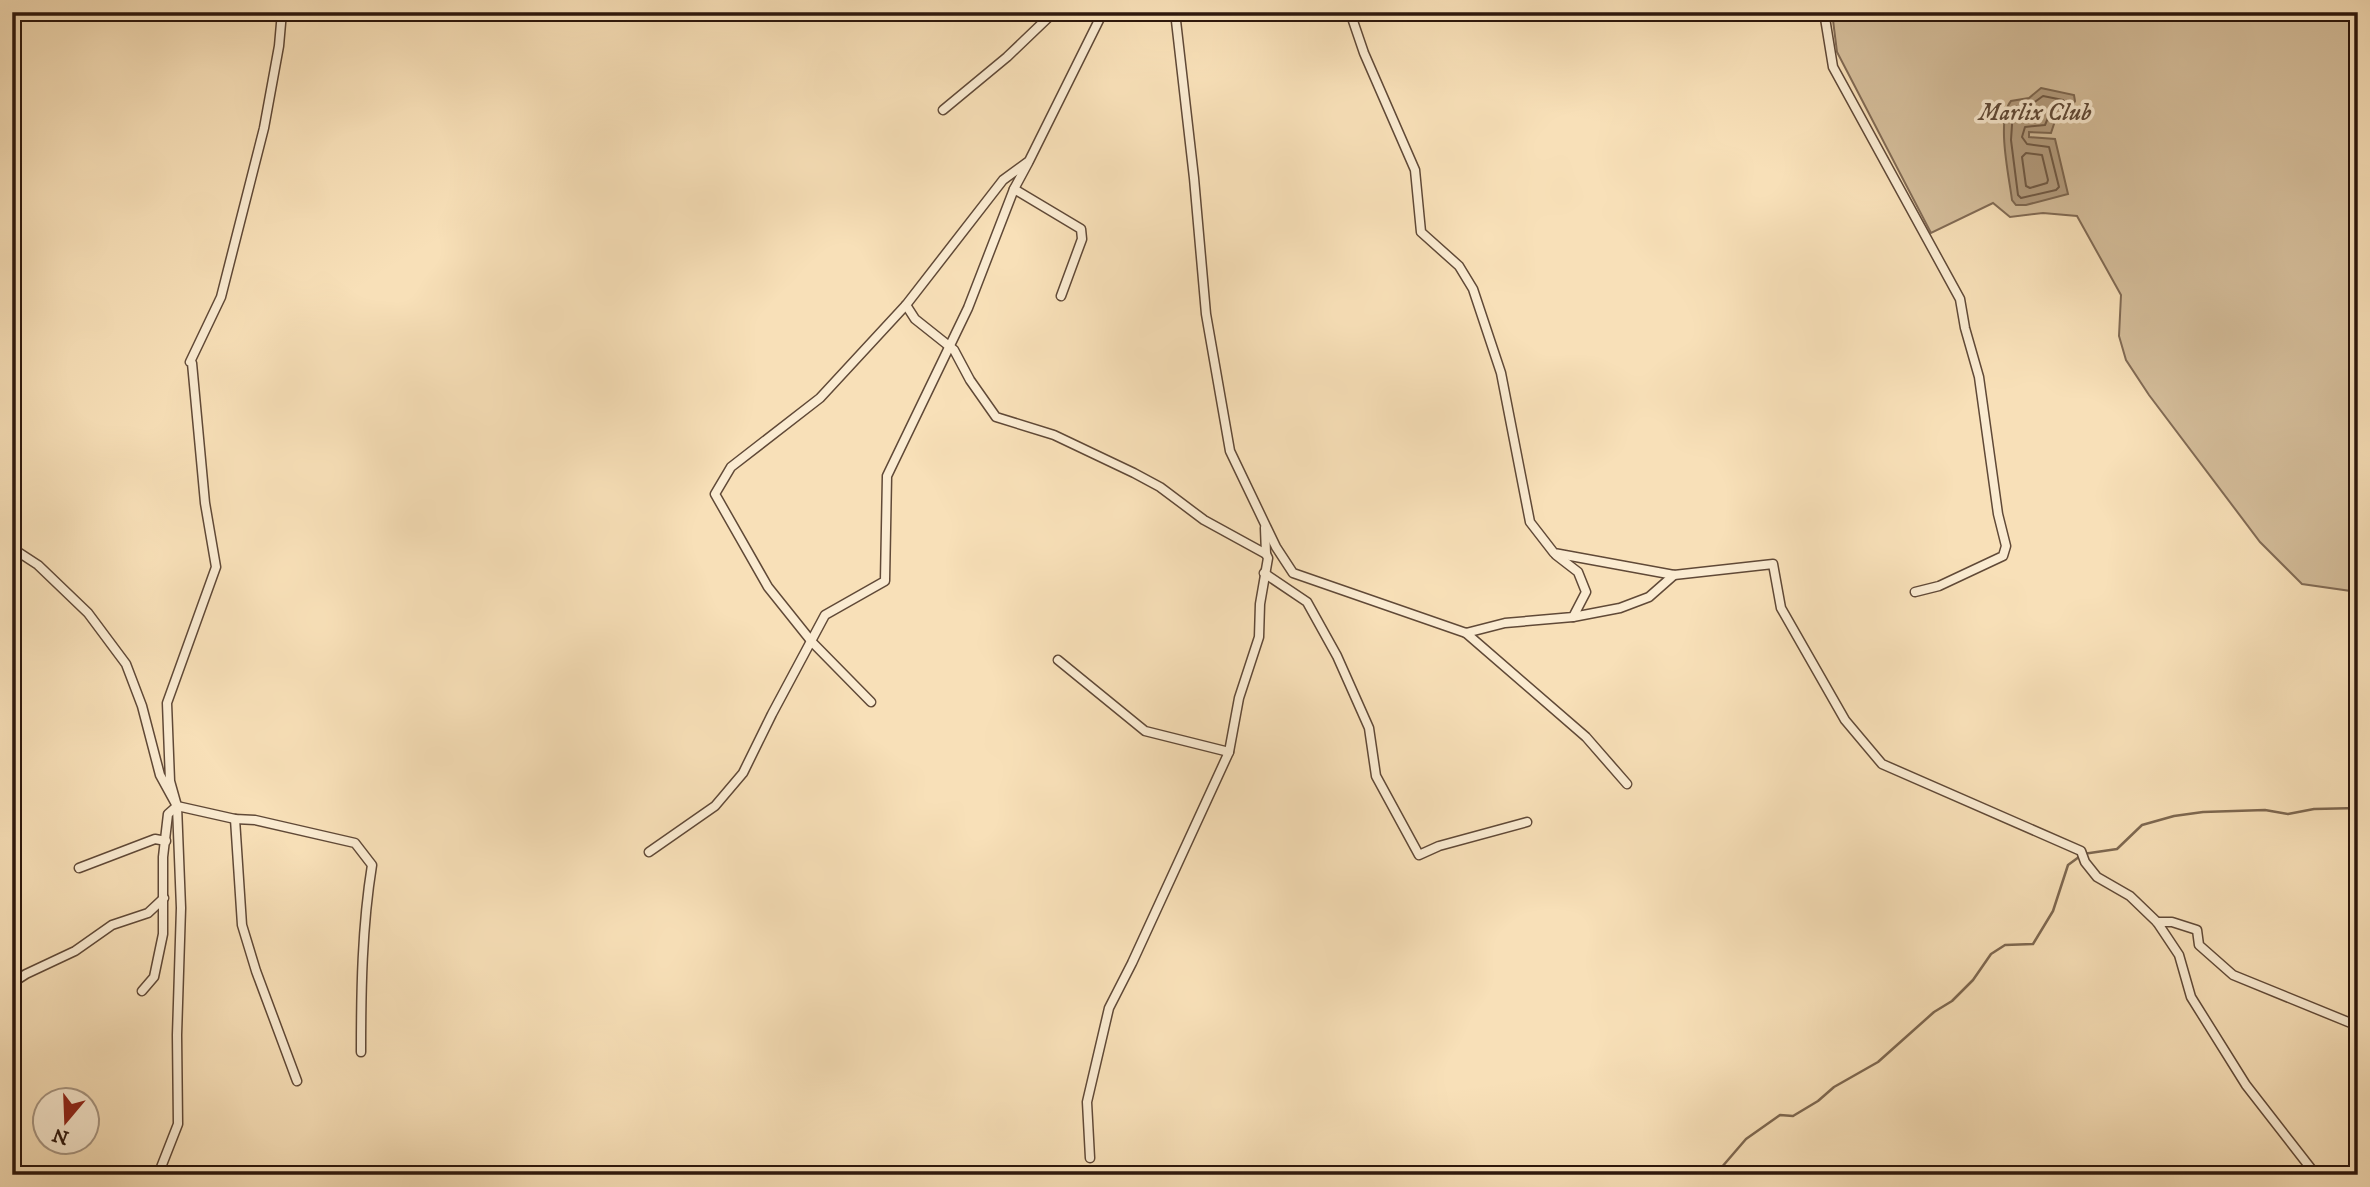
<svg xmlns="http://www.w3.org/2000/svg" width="2370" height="1187" viewBox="0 0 2370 1187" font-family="'IM FELL DW Pica',serif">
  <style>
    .green { fill: #d5be9b; stroke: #816a54; stroke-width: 2 }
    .water { fill: #b39c7e; stroke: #7d6750; stroke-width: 2 }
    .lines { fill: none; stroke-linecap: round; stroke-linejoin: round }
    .shore { stroke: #705a45; stroke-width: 2 }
    .stream { stroke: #7d6750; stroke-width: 2.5 }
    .street-casing { stroke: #604937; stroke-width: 11 }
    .street { stroke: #faebd1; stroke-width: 8 }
    .labels { text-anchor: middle; stroke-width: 7; stroke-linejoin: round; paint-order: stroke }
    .park-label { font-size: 24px; font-style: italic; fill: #5f4937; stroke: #faebd1 }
  </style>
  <rect width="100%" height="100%" fill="#f8e0b8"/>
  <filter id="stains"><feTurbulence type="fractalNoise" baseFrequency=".00286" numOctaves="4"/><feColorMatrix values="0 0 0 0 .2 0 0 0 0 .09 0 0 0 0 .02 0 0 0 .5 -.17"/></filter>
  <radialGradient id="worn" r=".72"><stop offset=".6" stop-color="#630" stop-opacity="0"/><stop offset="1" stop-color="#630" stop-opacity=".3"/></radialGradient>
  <!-- green -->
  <polygon class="green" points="1832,12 2358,12 2358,592 2302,584 2260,542 2149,395 2126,360 2119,336 2121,295 2077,216 2043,213 2010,217 1993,203 1931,233 1837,52"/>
  <!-- water -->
  <path class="water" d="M2041 88 2074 95 2075 101 2068 114 2057 115 2051 133 2029 132V137L2055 139 2068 194 2026 205H2016L2012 200C2009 176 1996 119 2011 101L2029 98Z"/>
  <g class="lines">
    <!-- shore -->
    <g class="shore">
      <polygon points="2043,96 2063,100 2065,104 2063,107 2051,111 2045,125 2025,127 2022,137 2027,144 2049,147 2059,187 2056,190 2021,198 2018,195 2011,140 2013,110 2016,107 2032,104"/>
      <polygon points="2026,153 2042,155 2048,180 2047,183 2030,188 2026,186 2022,157"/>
    </g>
    <!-- stream -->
    <polyline class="stream" points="1715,1175 1746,1139 1780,1115 1793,1116 1818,1101 1834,1087 1878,1062 1934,1012 1952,1001 1973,980 1991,954 2005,945 2033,944 2053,911 2068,865 2083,854 2117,849 2142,825 2174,816 2203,812 2265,810 2288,814 2314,809 2358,808"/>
    <!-- street casing -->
    <g class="street-casing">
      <g id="street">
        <polyline points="1175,12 1194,178 1206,314 1230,451 1276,547 1293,573 1466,633 1505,623 1573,617 1586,592 1578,572 1556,555"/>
        <polyline points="1350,12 1364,53 1415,170 1421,232 1459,266 1473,289 1501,373 1530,522 1554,553 1674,575 1773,564 1781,608 1845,720 1882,764 2081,851 2085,862 2097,877 2130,896 2157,922 2179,955 2191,997 2246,1085 2316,1175"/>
        <polyline points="1824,12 1833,67 1960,299 1965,328 1979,377 1998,514 2006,546 2003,556 1939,586 1915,592"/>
        <polyline points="943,110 1007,57 1054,12"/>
        <polyline points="1014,189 1081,229 1082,239 1061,296"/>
        <polyline points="906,305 915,319 954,350 970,380 996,417 1054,435 1134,473 1160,487 1204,520 1266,554"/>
        <path d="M12 548 38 565 88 613 126 664 142 706 160 775 177 806 235 819 255 820 355 843 372 865C362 927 361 990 361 1052"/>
        <polyline points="1264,573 1307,602 1337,656 1369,728 1376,776 1419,855 1439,846 1527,822"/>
        <polyline points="1573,617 1620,608 1649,597 1674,575"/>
        <polyline points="1466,633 1586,737 1627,784"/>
        <polyline points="1058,660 1145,731 1229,752"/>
        <polyline points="871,702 812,642 768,587 715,494 731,467 820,398 906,305 1003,180 1029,161 1103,12"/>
        <polyline points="235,819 242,925 256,971 297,1081"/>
        <polyline points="649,852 715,806 743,773 772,714 825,615 885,581 887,476 968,308 1014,189 1028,163"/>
        <polyline points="79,868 155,839 166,841"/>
        <polyline points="2157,922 2172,922 2197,930 2199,945 2233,975 2358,1026"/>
        <polyline points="12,983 26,974 75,951 112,925 148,913 164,898"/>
        <polyline points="142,991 154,977 163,934 163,857 168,814 177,806"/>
        <polyline points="1090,1158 1087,1102 1109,1008 1132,963 1229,752 1239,698 1259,637 1260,604 1268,558 1266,554 1265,528"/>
        <polyline points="158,1175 178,1124 177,1035 181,908 177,806 170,781 167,703 216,567 205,503 192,363 190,362 221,297 264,128 279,46 282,12"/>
      </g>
    </g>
    <!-- street -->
    <use href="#street" class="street"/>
  </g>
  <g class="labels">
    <!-- park labels -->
    <g class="park-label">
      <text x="2035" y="120">Marlix Club</text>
    </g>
  </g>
  <!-- margin -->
  <rect width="2370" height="1187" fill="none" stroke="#f8e0b8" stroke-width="42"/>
  <rect x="14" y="14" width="2342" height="1159" fill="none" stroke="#2d170c" stroke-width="3.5"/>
  <rect x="21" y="21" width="2328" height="1145" fill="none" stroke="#2d170c" stroke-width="2"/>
  <!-- north arrow -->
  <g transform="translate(66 1121) rotate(199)"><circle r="33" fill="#faebd1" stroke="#a89682" stroke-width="2"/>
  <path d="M0-5L12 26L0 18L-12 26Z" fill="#8f2418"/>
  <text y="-10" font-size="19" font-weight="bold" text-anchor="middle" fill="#2d170c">N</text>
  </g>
  <rect width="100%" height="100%" filter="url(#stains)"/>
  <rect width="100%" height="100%" fill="url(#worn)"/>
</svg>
